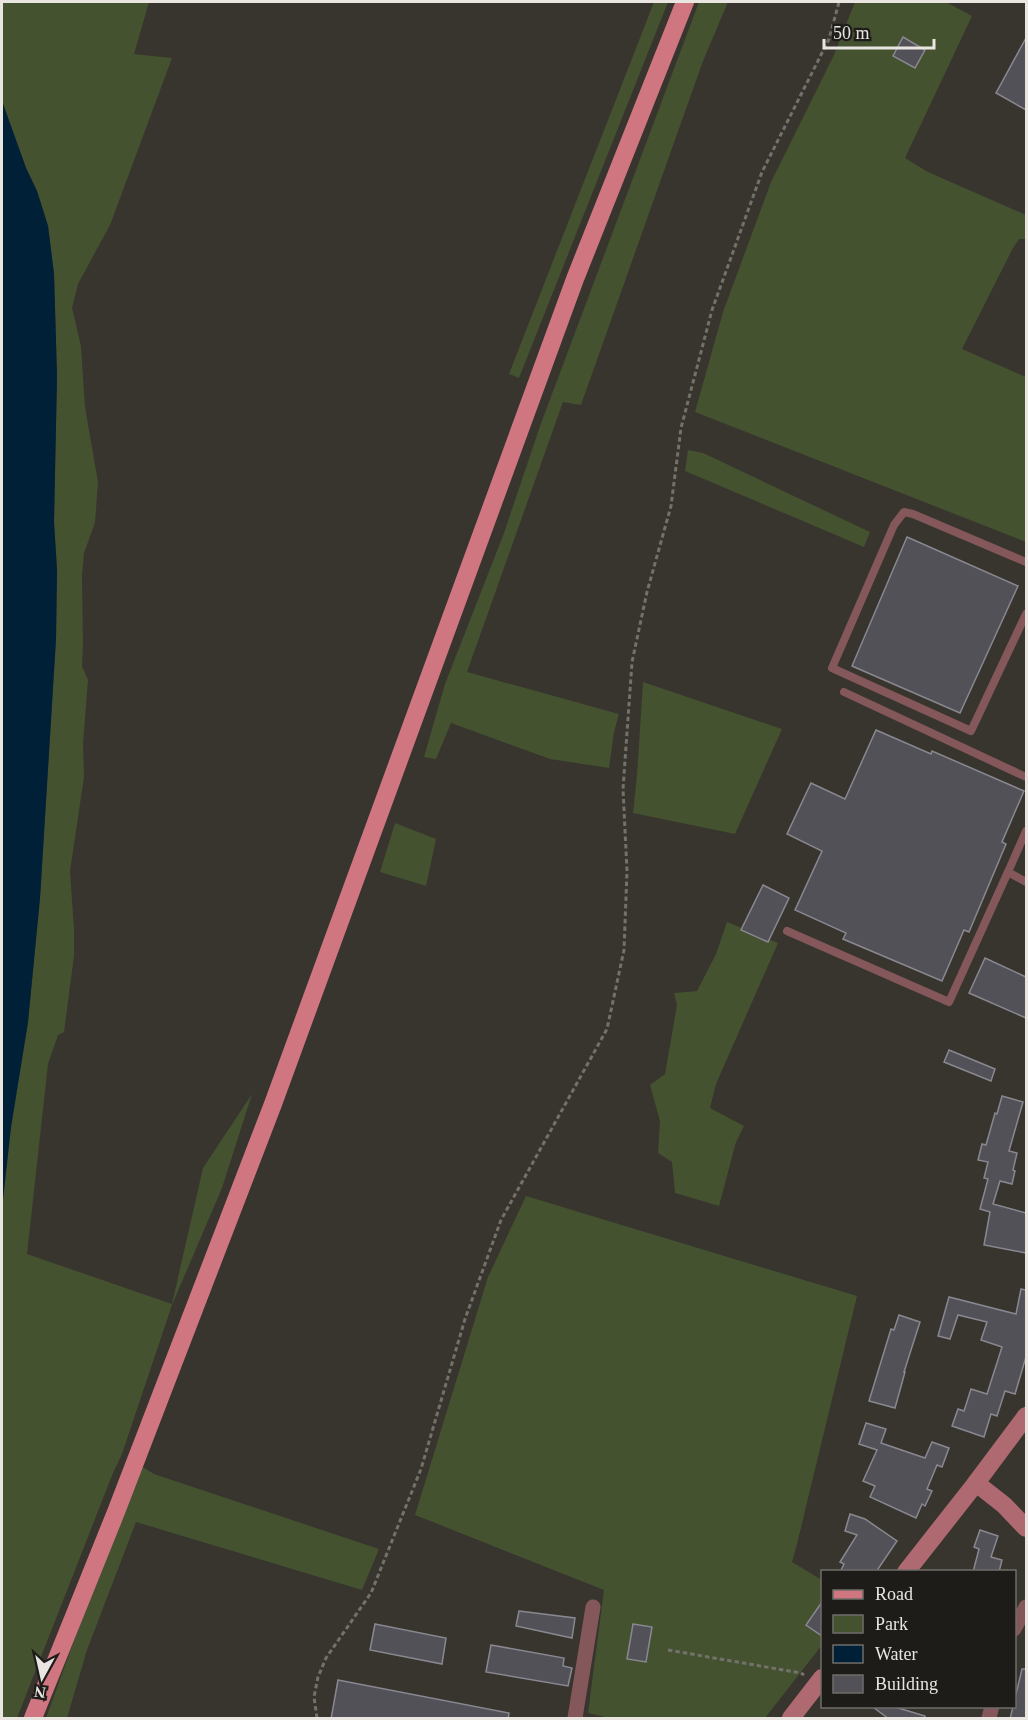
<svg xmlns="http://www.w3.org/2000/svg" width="1028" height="1720" viewBox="0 0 1028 1720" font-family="Georgia,serif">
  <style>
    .green { fill: #445230 }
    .water { fill: #002037 }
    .building { fill: #525158; stroke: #898890; stroke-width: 1.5 }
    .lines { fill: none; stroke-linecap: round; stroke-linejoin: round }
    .path { stroke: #74716b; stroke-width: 3; stroke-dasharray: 4.5 3; stroke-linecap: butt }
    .lane { stroke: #84575b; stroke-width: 8 }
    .street { stroke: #84575b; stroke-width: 15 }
    .secondary { stroke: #af6971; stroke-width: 18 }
    .primary { stroke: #d07681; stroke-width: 18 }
  </style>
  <rect width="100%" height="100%" fill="#38342e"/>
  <!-- green -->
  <g class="green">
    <polygon points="2,2 149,2 134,54 172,58 110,225 78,284 72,308 81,346 85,407 98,482 95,523 84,553 82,575 83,646 82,666 88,680 83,744 84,777 70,871 74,929 74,956 64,1032 58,1035 48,1064 27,1254 172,1304 203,1168 252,1094 222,1188 172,1305 122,1454 113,1473 17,1718 2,1718 2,1208 11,1127 28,1022 40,898 56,639 57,570 54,522 57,376 54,274 48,226 37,191 26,168 2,101"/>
    <polygon points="654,2 668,2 519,378 509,374"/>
    <polygon points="699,2 728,2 703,61 581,405 563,402 467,672 619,714 614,732 609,768 550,759 451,723 436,759 424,757 445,684 504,533 540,426"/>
    <polygon points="855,2 946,2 972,16 905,158 928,172 1026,215 1026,239 1019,239 1013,248 962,349 1026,377 1026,542 695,412 723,312 771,182 833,57"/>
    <polygon points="688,450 703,453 870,532 864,547 685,471"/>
    <polygon points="643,682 782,729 735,834 633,813 637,775"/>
    <polygon points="395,823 436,839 426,886 380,872"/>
    <polygon points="727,922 778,943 716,1084 710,1108 744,1126 736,1142 719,1206 675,1193 672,1162 658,1153 660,1121 650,1085 665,1074 677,1005 674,993 697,991 716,954"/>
    <polygon points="526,1196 857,1296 797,1544 792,1562 822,1580 822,1645 765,1718 609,1718 588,1713 604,1590 415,1515 488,1277"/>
    <polygon points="138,1464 154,1474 379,1549 362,1590 136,1522 87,1650 67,1718 46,1718"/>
  </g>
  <!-- water -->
  <polygon class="water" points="2,101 26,168 37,191 48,226 54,274 57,376 54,522 57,570 56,639 40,898 28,1022 11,1127 2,1208"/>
  <!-- building -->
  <g class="building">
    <polygon points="903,37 925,50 915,68 893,56"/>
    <polygon points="1026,38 1026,110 996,93"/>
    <polygon points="907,537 1018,586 960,713 852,666"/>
    <polygon points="876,730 931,754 932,751 1024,791 1002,842 1006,844 969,932 964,930 942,981 843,939 846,933 795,910 822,851 787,834 811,783 845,799"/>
    <polygon points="763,885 789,898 768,942 741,930"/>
    <polygon points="985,958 1026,977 1026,1018 969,993"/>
    <polygon points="949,1050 995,1069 991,1081 944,1062"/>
    <polygon points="1002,1096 1023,1102 1009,1151 1017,1153 1013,1170 1015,1171 1012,1184 1000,1181 993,1204 1026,1213 1026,1253 984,1245 990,1212 980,1209 988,1179 984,1178 988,1162 978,1160 982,1144 986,1145 995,1113 997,1114"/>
    <polygon points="1021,1289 1026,1290 1026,1357 1015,1394 1005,1391 997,1416 991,1414 984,1437 952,1426 958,1409 964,1411 971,1389 987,1394 1002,1347 981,1340 987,1322 958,1315 950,1339 938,1336 949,1297 1016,1314"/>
    <polygon points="899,1315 920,1322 904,1372 905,1372 895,1408 869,1401 891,1329 894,1330"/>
    <polygon points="866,1423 886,1429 881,1443 925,1458 932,1442 949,1448 942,1467 937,1465 927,1489 932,1491 925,1506 922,1504 916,1518 870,1497 875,1486 863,1481 877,1450 859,1444"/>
    <polygon points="850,1514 865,1519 897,1541 876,1572 840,1572 844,1564 840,1562 857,1535 845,1531"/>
    <polygon points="980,1530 998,1536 991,1557 1002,1560 999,1572 973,1572 979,1549 974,1547"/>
    <polygon points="822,1602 822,1636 806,1625"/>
    <polygon points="519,1611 575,1618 572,1638 516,1626"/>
    <polygon points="375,1624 446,1638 442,1664 370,1650"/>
    <polygon points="633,1624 652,1627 646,1662 627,1659"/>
    <polygon points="491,1645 564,1658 563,1666 572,1668 568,1686 486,1672"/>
    <polygon points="1022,1669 1026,1669 1026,1719 1010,1719"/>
    <polygon points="338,1680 509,1713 508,1719 331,1719"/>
    <polygon points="873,1707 895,1707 925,1716 924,1719 889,1719"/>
  </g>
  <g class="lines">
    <!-- path -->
    <g class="path">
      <polyline points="668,1650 801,1673 804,1675"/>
      <polyline points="317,1718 314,1697 318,1677 326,1658 371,1593 421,1469 465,1319 501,1220 607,1029 624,950 627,871 623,789 632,662 647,592 671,506 681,428 712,310 762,172 829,39 839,2"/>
    </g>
    <!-- lane -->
    <g class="lane">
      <polyline points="1026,562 913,514 904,512 894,525 832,668 971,731 1026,614"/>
      <polyline points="844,692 1026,777"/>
      <polyline points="1026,831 1008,872 1026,882"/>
      <polyline points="787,931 949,1002 1008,872"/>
    </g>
    <!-- street -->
    <g class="street">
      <polyline points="1014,1629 1026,1607"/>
      <polyline points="575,1718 593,1607"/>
      <polyline points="989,1718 992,1706"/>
    </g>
    <!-- secondary -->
    <g class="secondary">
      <polyline points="976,1483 1004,1505 1026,1528"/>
      <polyline points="906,1572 976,1483 1026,1416"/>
      <polyline points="791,1718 822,1678"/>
    </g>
    <!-- primary -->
    <polyline class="primary" points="33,1718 116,1512 273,1104 575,279 685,2"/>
  </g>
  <!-- border -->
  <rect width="1028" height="1720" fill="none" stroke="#e9e6e2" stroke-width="6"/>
  <!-- legend -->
  <rect x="821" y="1570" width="195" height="138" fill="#1e1c19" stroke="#6f6d69" stroke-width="1.5"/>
  <rect x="833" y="1590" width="30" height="9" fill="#d07681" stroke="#6f6d69" stroke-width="1.5"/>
  <text x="875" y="1600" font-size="18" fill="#e9e6e2">Road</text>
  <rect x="833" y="1615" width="30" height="18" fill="#445230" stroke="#6f6d69" stroke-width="1.5"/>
  <text x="875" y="1630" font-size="18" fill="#e9e6e2">Park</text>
  <rect x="833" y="1645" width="30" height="18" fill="#002037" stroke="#6f6d69" stroke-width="1.5"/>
  <text x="875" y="1660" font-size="18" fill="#e9e6e2">Water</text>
  <rect x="833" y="1675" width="30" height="18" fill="#525158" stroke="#6f6d69" stroke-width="1.5"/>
  <text x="875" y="1690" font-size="18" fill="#e9e6e2">Building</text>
  <!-- north arrow -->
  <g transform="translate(42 1678) rotate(188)" stroke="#1e1c19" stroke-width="4.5" paint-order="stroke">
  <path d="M0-4.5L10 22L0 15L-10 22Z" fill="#e9e6e2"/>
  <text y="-9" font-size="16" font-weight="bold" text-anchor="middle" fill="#e9e6e2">N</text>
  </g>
  <!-- scale -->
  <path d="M824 39v9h110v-9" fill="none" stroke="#e9e6e2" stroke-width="3"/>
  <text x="833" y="39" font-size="18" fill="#e9e6e2" stroke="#1e1c19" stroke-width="4.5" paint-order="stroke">50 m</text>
</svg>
